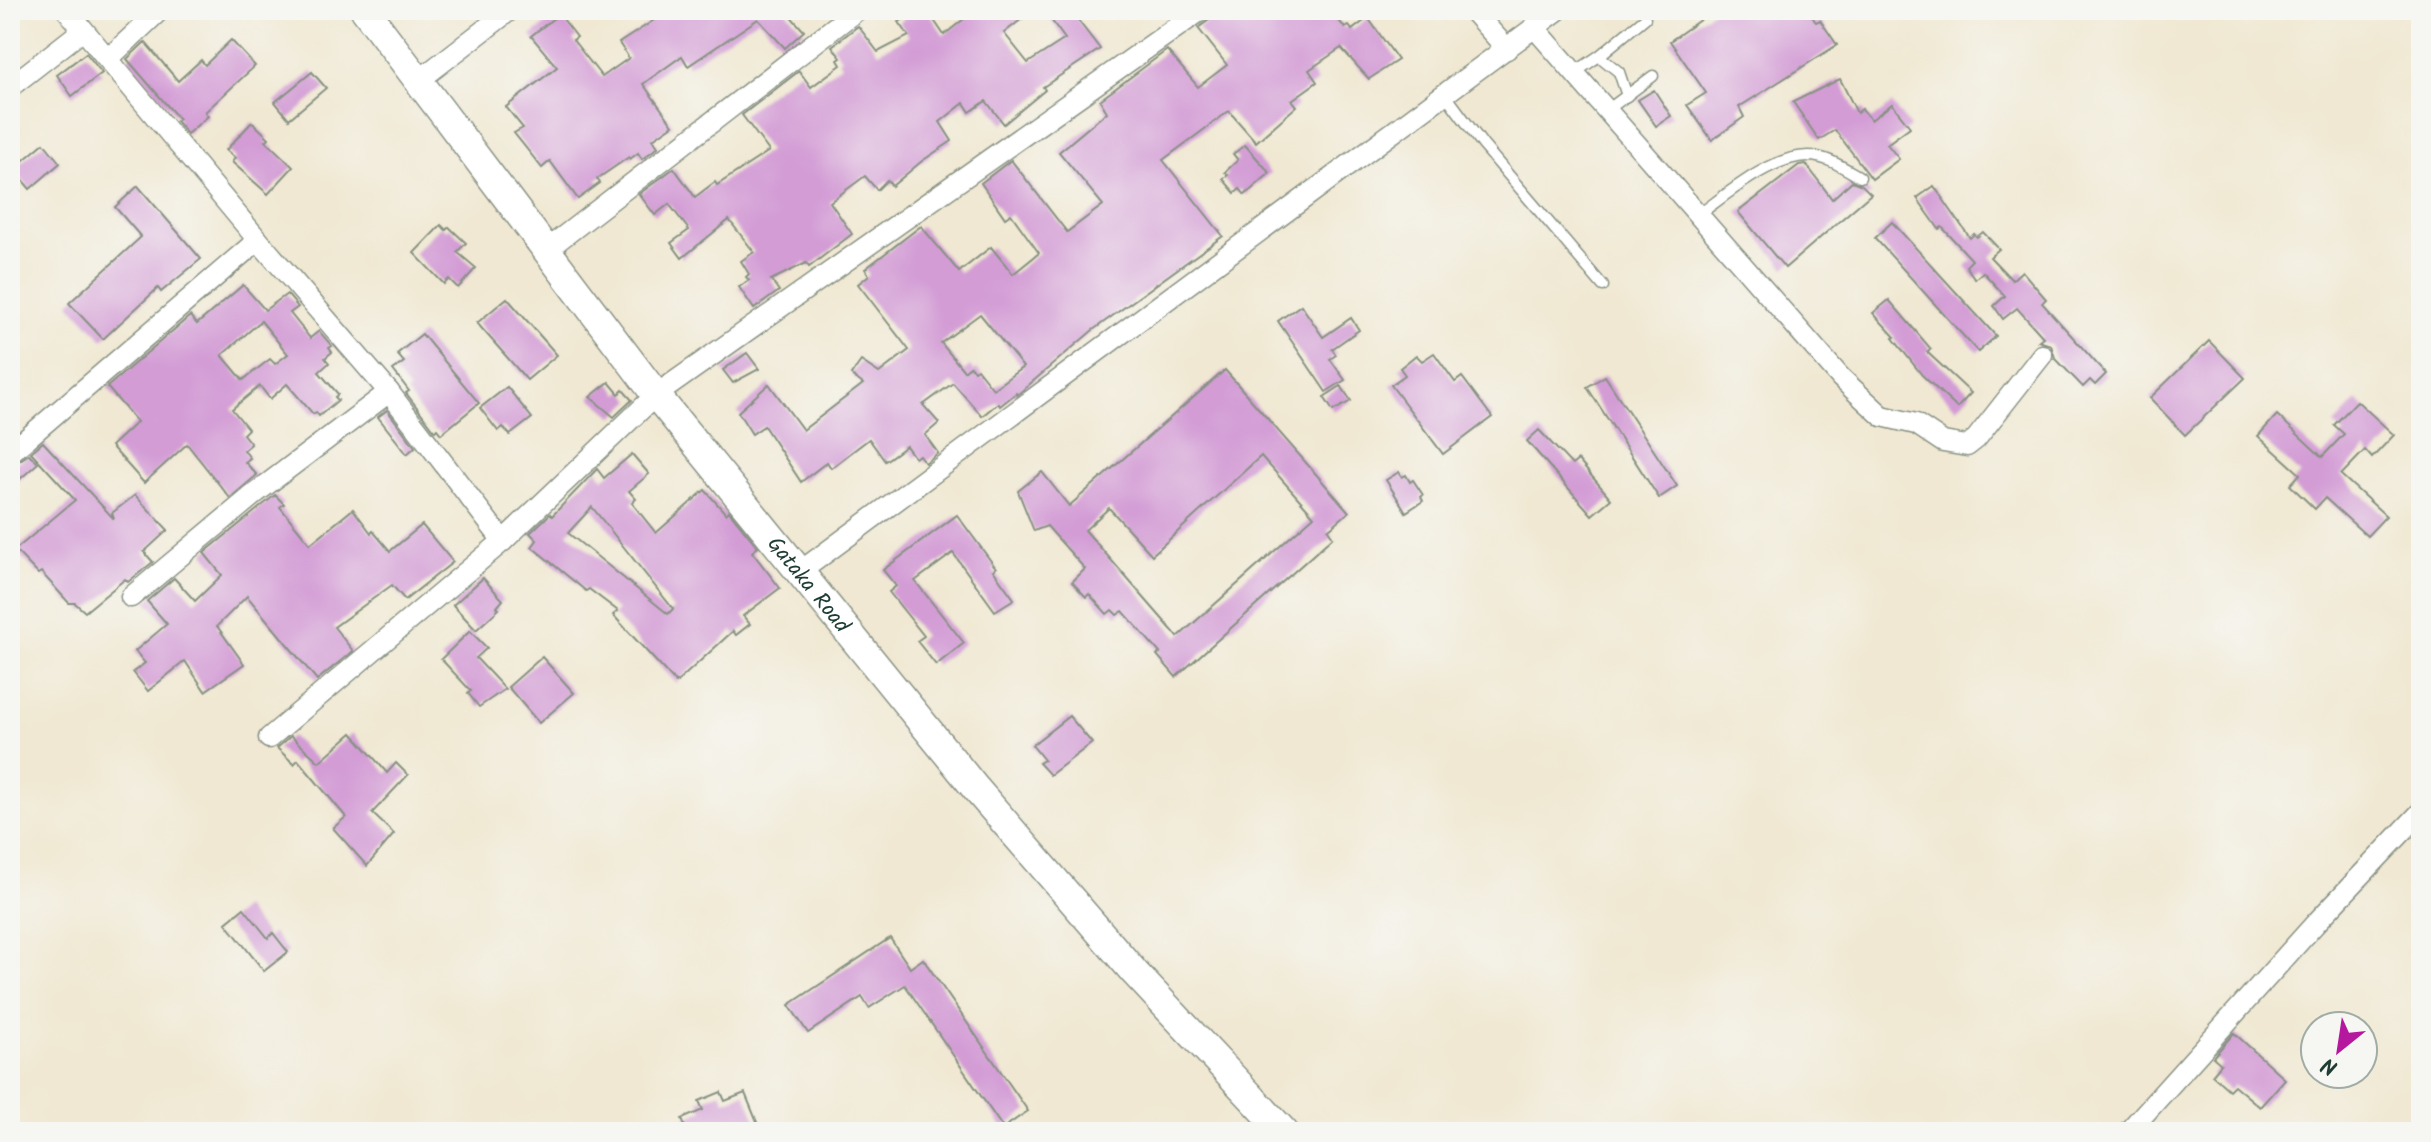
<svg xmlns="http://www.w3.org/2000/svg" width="2431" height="1142" viewBox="0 0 2431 1142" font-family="Kalam,sans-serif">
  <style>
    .building { fill: #d39cd5; fill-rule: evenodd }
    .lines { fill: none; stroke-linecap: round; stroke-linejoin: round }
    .lane-casing { stroke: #889283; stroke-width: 13 }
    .street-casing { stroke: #889283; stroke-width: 23 }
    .secondary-casing { stroke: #889283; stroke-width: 31 }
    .lane { stroke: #fff; stroke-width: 10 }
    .street { stroke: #fff; stroke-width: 20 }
    .secondary { stroke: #fff; stroke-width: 28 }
    .labels { text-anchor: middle; stroke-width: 7; stroke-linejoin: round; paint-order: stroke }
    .street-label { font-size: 22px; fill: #1f3d34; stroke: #f6f6f2 }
  </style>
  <rect width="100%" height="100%" fill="#f6f6f2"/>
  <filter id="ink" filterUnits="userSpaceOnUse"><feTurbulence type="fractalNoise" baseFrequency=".0125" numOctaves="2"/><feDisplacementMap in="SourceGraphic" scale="16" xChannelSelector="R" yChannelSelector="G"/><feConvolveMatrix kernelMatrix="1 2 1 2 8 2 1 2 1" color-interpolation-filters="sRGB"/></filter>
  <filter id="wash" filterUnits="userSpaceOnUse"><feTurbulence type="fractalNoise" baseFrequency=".006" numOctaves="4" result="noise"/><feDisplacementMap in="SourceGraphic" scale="32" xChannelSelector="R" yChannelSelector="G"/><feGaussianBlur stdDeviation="1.8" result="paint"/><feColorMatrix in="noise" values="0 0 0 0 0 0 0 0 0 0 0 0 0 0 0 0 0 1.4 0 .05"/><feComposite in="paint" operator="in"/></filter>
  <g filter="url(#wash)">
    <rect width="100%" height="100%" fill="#f0e8d2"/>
    <g id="blocks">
      <!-- building -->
      <g class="building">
        <polygon points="655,10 785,10 804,31 785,48 758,19 688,66 682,56 643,84 673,125 653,139 658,147 642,159 638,153 630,159 629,157 597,179 600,183 578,199 550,161 542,168 514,133 523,128 506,107 557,67 531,36 559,14 577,37 573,40 602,77 629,58 619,43 659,17"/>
        <polygon points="898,10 927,10 944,35 975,10 1033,10 1004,33 1028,63 1065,39 1044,10 1070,10 1100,49 1043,87 1045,90 1004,124 986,101 970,112 964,103 940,122 952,141 922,161 892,186 887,180 877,190 865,176 830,202 852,234 809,267 806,263 771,280 779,291 754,309 739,287 749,280 746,277 749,274 741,261 754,252 729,220 682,258 671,243 689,230 669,204 655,215 639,194 674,168 695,197 715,182 717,185 769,151 742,115 799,71 811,87 841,65 838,60 841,58 832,46 858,26 878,52 909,36 899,22 904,19"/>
        <path d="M1214 10H1330L1345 28 1349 26 1352 30 1368 18 1398 60 1369 79 1341 48 1309 70 1317 82 1292 100 1297 106 1256 142 1229 111 1163 160 1223 236 1093 330 1017 395 1016 393 1000 406 998 403 982 416 953 383 923 405 939 423 925 435 938 453 925 463 919 455 915 458 906 446 885 461 869 439 831 468 827 462 801 482 764 426 752 434 738 412 769 384 803 430 863 384 851 375 861 361 879 373 909 350 858 284 869 275 865 269 921 226 959 272 991 247 1013 274 1039 253 1011 214 1005 218 981 183 1011 160 1067 232 1103 205 1059 152 1107 112 1100 100 1167 50 1198 87 1227 65 1198 28 1209 20ZM980 314 1023 367 993 389 977 369 974 371 970 366 964 371 941 343Z"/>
        <polygon points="1714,10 1807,10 1816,22 1820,20 1837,45 1739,107 1744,117 1712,140 1687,105 1706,93 1670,41"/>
        <polygon points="231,40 255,66 205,112 208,116 187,134 176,121 179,119 127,59 145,42 178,81 201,60 205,65"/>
        <polygon points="86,53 102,73 72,96 57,75"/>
        <polygon points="312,72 326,88 289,119 275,102"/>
        <polygon points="1840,79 1857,113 1862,109 1871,120 1892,104 1910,127 1887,144 1899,159 1872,179 1835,130 1819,140 1793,102"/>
        <polygon points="1654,90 1671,116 1656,126 1638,100"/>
        <polygon points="252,122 269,138 266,141 293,167 268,194 232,162 235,158 226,150"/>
        <polygon points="44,143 60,163 30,189 13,169"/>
        <polygon points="1245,145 1270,173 1245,195 1240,189 1235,193 1223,179 1228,175 1225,172 1238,160 1233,154"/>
        <polygon points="1806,164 1832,199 1852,181 1862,185 1871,194 1785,268 1738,212 1799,165"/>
        <polygon points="138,186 201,259 161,292 158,288 103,339 69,303 141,237 115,207"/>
        <polygon points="1934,186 1970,238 1974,234 1977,237 1983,232 1999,249 1990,257 2012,280 2022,271 2046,299 2042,303 2106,374 2095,385 2090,380 2083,387 2055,358 2051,345 2038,341 2043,337 2017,308 2003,319 1994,306 2005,296 1983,272 1975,279 1966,266 1972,260 1942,227 1939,229 1917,198"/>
        <polygon points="1892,222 1996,336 1978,352 1875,238"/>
        <polygon points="441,225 446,230 449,227 466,243 457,252 476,268 458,288 449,279 444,284 414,253"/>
        <path d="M243 285 265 310 287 294 298 307 290 313 310 338 319 331 332 346 329 348 332 352 325 358 329 363 319 372 338 394 335 397 338 400 319 416 316 412 313 414 287 384 270 399 260 386 232 409 248 429 243 434 251 444 244 450 250 458 245 462 257 475 230 498 187 444 144 483 111 446 137 422 107 387 190 316 197 324ZM261 321 288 354 275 364 270 359 243 380 222 355Z"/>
        <polygon points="507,298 557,355 527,380 477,323"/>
        <polygon points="1889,300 1931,349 1927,352 1971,393 1957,408 1922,375 1893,338 1895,337 1873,313"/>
        <polygon points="1301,305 1323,337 1351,318 1359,330 1332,349 1336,355 1330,359 1345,380 1326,392 1278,321"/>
        <polygon points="422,334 479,403 441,434 437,429 435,431 406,393 409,391 393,370 404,362 397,354"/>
        <polygon points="2209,341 2245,378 2185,435 2150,398"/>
        <polygon points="747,353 759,369 733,383 723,370"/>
        <polygon points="1434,353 1455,382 1462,377 1492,417 1443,454 1391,385 1405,375 1400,368 1416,355 1422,361"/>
        <path d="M1225 370 1349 512 1328 530 1333 537 1176 677 1157 655 1160 653 1123 611 1117 615 1112 610 1107 614 1089 594 1086 597 1072 582 1085 569 1047 526 1034 531 1018 491 1042 472 1069 506ZM1261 456 1314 516 1178 637 1085 530 1109 508 1152 555Z"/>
        <polygon points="1605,376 1677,486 1659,498 1587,387"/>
        <polygon points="609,382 619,394 623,390 632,400 614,417 590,397"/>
        <polygon points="1341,386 1351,401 1333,411 1324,397"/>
        <polygon points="507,387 532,418 510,435 503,427 498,431 480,408"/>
        <polygon points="2357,401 2394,435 2372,458 2365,450 2341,475 2386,516 2367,536 2325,498 2315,509 2290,485 2300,474 2258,436 2277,415 2322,457 2344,434 2334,425"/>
        <polygon points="387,410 415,447 407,454 378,417"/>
        <polygon points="1539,430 1572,465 1578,460 1611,499 1592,515 1527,441"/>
        <polygon points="43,442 114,519 112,513 135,495 168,530 144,552 153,562 128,582 125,579 85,612 75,603 69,603 41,572 38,574 15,550 75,500 31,452"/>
        <polygon points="29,454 38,463 10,488 10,467"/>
        <path d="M632 454 649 474 629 491 636 499 632 503 656 533 705 490 726 514 729 511 758 547 752 552 780 588 743 616 750 624 736 635 733 631 676 683 613 615 618 611 589 589 586 591 532 547 537 540 530 533 550 514 552 516 597 469 604 478ZM592 507 673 609 668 614 568 533Z"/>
        <polygon points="1399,472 1402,477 1406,475 1410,482 1413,480 1423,495 1421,497 1423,501 1406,512 1386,480"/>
        <polygon points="275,495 284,504 280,507 310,544 353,509 371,533 373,531 390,551 422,525 453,562 405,600 392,585 334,627 353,651 317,680 247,596 217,626 244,664 205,691 185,661 148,691 133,672 145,663 135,651 167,624 147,601 174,578 195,601 222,575 204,553"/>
        <polygon points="957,515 996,568 993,570 1014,599 995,611 953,553 915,581 964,643 936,665 917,641 924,636 889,592 896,586 883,570"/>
        <polygon points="483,578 503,600 497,607 499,609 476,630 453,605"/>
        <polygon points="470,631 487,648 476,658 505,689 479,707 468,693 471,691 441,659"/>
        <polygon points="542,657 574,693 539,723 508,687"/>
        <polygon points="1069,716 1092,743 1050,775 1039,763 1044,760 1032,745"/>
        <polygon points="352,733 387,773 396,763 408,775 372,813 394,834 367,866 333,828 346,817 298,760 294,764 277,748 291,736 319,762"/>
        <polygon points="244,908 268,938 273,933 288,952 264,971 226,923"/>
        <polygon points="890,938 910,968 923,959 1028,1111 1003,1128 905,985 869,1008 862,997 808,1033 789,1005"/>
        <polygon points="2234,1033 2285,1079 2260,1107 2234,1085 2229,1090 2212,1075 2221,1064 2213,1057"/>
        <polygon points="721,1092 725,1101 745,1093 761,1132 687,1132 682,1119 703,1110 699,1101"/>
      </g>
    </g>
  </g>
  <g filter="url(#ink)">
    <use href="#blocks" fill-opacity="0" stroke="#889283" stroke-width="2"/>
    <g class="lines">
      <!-- lane casing -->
      <g class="lane-casing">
        <g id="lane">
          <polyline points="1574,73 1599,56"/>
          <polyline points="1445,94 1483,145 1603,286"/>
          <polyline points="1627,96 1619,72 1599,56 1645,18"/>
          <polyline points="1606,111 1653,76"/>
          <path d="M1697 216C1726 195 1771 156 1808 156 1827 156 1844 168 1860 177"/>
        </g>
      </g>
      <!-- street casing -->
      <g class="street-casing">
        <g id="street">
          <polyline points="67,10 258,240 389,392 503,541"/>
          <polyline points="1472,10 1507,49"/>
          <polyline points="1534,27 1841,378 1882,416 1916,424 1943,442 1967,446 1976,439 2042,355"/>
          <polyline points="108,59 160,10"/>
          <polyline points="418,81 510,10"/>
          <polyline points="10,87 83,30"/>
          <polyline points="546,250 857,10"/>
          <polyline points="10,453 258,240"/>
          <polyline points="801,571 1558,10"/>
          <polyline points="131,597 257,492 389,392"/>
          <polyline points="269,738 503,541 656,395 1201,10"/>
          <polyline points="2128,1132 2315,924 2421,812"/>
        </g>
      </g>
      <!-- secondary casing -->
      <g class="secondary-casing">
        <g id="secondary">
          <path id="s1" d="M365 10 656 395 976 789 1135 973 1284 1132"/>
        </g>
      </g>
      <!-- lane -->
      <use href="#lane" class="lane"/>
      <!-- street -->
      <use href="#street" class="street"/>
      <!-- secondary -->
      <use href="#secondary" class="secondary"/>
    </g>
  </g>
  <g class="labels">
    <!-- street labels -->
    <g class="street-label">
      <text dy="8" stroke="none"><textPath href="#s1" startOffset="726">Gataka Road</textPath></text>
    </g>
  </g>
  <!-- margin -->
  <rect width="2431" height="1142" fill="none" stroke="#f6f6f2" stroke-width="40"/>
  <!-- north arrow -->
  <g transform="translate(2339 1050) rotate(210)"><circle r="38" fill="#f6f6f2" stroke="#a0aca6" stroke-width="2"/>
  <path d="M0-6L14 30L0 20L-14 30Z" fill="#b5179e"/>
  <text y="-12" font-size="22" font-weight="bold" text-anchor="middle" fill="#1f3d34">N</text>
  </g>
</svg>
